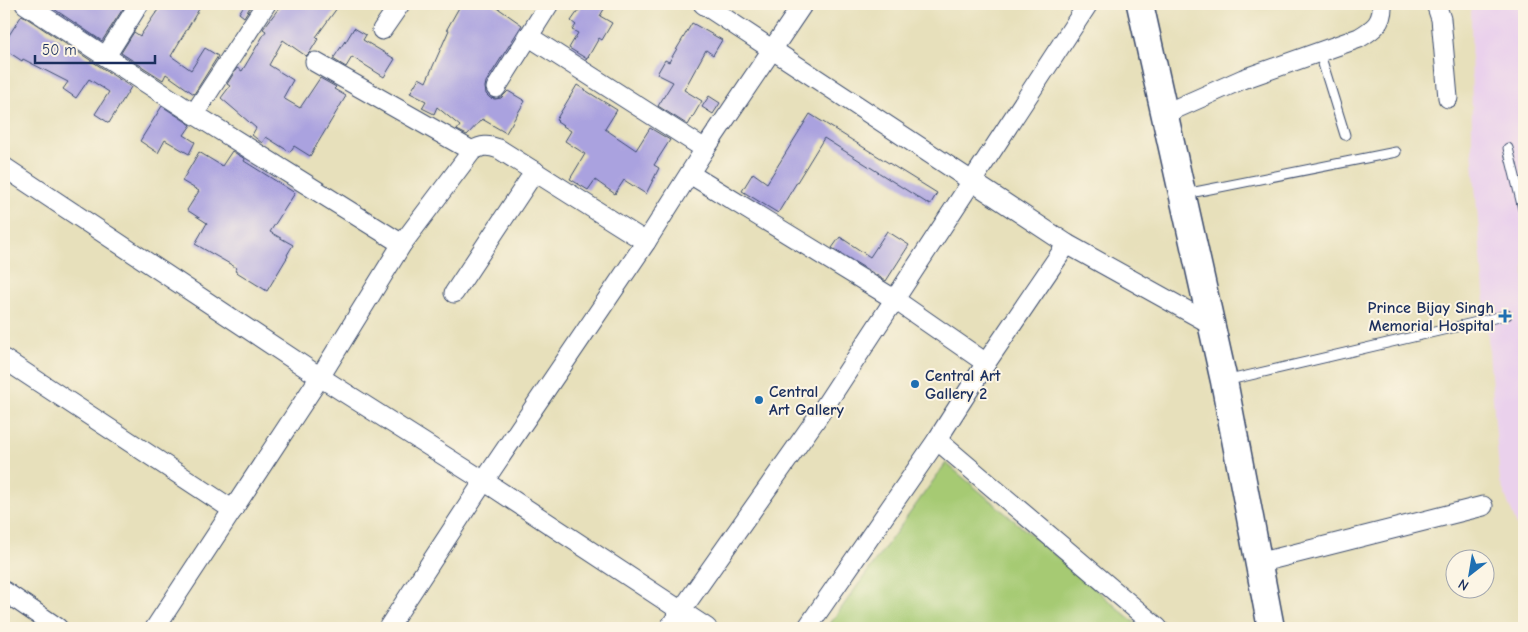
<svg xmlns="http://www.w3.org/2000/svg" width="1528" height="632" viewBox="0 0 1528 632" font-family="'Comic Neue',sans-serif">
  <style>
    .built { fill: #ead1ec }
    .green { fill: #a6ca73; stroke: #607c68 }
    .building { fill: #aaa2df }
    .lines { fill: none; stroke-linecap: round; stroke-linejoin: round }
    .lane-casing { stroke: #3a4a6c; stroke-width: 11 }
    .street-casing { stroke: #3a4a6c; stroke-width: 21 }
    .secondary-casing { stroke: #3a4a6c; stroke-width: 29 }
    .lane { stroke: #fff; stroke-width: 9 }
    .street { stroke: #fff; stroke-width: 19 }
    .secondary { stroke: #fff; stroke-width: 26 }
    .poi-dot { fill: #1f6fb2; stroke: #fcf5e5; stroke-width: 2 }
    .labels { text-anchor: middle; stroke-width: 4; stroke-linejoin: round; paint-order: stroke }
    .poi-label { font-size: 16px; font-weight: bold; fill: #1b2f5e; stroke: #fcf5e5; text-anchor: start }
  </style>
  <rect width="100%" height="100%" fill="#fcf5e5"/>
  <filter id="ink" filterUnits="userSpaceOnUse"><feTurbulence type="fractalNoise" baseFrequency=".02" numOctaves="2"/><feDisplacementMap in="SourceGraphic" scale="10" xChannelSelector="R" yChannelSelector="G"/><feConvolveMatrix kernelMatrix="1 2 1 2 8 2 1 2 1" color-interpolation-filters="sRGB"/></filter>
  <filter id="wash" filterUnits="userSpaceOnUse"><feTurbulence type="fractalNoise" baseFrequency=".0096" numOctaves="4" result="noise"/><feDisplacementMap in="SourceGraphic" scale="20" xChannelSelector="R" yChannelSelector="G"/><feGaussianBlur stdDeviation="1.12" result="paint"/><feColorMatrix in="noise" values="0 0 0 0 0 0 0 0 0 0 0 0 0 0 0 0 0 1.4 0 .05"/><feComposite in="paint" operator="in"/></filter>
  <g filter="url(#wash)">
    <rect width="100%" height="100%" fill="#e7e0bb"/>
    <!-- built -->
    <polygon class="built" points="1471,4 1524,4 1524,544 1500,482 1472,150"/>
    <!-- green -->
    <polygon class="green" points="946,463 1141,628 827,628"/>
    <g id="blocks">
      <!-- building -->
      <g class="building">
        <polygon points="49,4 126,4 102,41 48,5"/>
        <polygon points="162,4 202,4 171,56 191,70 205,48 218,56 194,94 166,74 163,80 121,53 134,32 140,36"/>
        <polygon points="245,4 252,4 244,17 239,13"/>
        <polygon points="282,4 340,4 316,37 318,39 310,52 306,56 283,40 269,65 293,80 283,98 300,108 320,78 336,87 334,89 346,96 310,156 294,146 290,152 266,137 262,143 252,135 256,128 221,98 230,86 227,84 237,68 242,71 266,31 263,29"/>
        <polygon points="461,4 492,4 522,25 486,82 485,87 486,94 490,98 495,99 501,98 508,91 525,101 506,133 482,119 467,135 457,130 460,126 437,107 434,114 422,108 426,101 410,93 419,78 426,82 449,30 447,29"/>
        <polygon points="583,4 607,4 600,16 612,23 602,40 599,38 587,59 569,48 578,33 572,30 576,25 571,21"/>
        <polygon points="22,15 131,87 109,123 95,114 109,92 89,79 76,98 63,89 68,82 23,59 22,61 4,49 4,43"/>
        <polygon points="692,23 722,40 713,55 706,50 684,90 702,101 688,125 658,106 673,82 657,74 665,60 669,62"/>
        <polygon points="354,28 366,35 363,40 395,59 384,77 352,57 346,67 333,59 345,41 345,43"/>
        <polygon points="577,85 617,110 605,129 636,150 650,128 670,140 654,165 659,168 646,194 624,180 615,194 595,180 588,190 570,179 585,154 565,141 571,131 557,122 558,121 556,120"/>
        <polygon points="709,96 720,103 713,114 702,107"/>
        <polygon points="162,106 191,125 184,135 195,142 189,154 165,140 158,153 140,141"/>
        <polygon points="810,114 937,193 930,205 824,138 778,213 742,191 753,173 767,183"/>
        <polygon points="232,151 245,159 244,161 260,171 295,193 270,232 293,245 287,255 288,256 267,291 235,271 237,268 195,244 207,223 187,210 199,191 182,181 199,152 222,166"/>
        <polygon points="887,231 909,245 886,281 832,248 840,237 870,257"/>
      </g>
    </g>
  </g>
  <g filter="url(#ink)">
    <use href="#blocks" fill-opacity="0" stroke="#3a4a6c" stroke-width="1"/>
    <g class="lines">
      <!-- lane casing -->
      <g class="lane-casing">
        <g id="lane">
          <polyline points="1319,51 1345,135"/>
          <polyline points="1508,148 1524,213"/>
          <polyline points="1185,194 1396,152"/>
          <polyline points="1225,381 1507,315"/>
        </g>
      </g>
      <!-- street casing -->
      <g class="street-casing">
        <g id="street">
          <polyline points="25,4 194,114 402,244"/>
          <polyline points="703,4 1067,244 1211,324"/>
          <polyline points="1436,4 1441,19 1448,98"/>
          <polyline points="382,30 400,4"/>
          <polyline points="528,36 705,149"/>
          <polyline points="106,56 139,4"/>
          <polyline points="315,62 472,151"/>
          <polyline points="496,88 549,4"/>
          <polyline points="194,114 266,4"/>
          <path d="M1164 114 1243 79 1359 38C1374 29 1383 23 1382 4"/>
          <polyline points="4,167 320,377 484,481 707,628"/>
          <polyline points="690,174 894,299 986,363"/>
          <polyline points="454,293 535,171"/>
          <polyline points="4,359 233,510"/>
          <polyline points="937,440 1158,628"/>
          <polyline points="1258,563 1483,506"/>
          <polyline points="4,591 58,628"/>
          <path d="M155 628 320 377 402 244 472 151C482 145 488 145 499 149L646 242"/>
          <polyline points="388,628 484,481 646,242 705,149 803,4"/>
          <polyline points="669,628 817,418 1088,4"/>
          <polyline points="807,628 937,440 986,363 1067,244"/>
        </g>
      </g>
      <!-- secondary casing -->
      <g class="secondary-casing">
        <polyline id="secondary" points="1140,4 1224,381 1271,628"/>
      </g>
      <!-- lane -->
      <use href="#lane" class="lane"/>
      <!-- street -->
      <use href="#street" class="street"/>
      <!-- secondary -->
      <use href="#secondary" class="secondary"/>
    </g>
  </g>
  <!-- markers -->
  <g class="poi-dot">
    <path d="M1502.5 308.5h5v5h5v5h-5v5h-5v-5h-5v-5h5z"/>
    <circle cx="915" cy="384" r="5"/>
    <circle cx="759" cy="400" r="5"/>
  </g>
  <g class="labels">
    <!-- poi labels -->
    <g class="poi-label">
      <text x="1494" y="313" text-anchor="end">Prince Bijay Singh<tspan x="1494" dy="18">Memorial Hospital</tspan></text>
      <text x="925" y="381">Central Art<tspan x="925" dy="18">Gallery 2</tspan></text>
      <text x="769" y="397">Central<tspan x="769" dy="18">Art Gallery</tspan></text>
    </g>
  </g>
  <!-- margin -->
  <rect width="1528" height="632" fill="none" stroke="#fcf5e5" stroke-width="20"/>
  <!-- north arrow -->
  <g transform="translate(1470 574) rotate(211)"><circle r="24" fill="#fcf5e5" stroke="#a2a6af"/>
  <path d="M0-4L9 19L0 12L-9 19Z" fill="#1f6fb2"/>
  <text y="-8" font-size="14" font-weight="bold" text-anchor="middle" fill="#1b2f5e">N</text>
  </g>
  <!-- scale -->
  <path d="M35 55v8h120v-8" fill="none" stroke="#1b2f5e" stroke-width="2.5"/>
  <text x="42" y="55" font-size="15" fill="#1b2f5e" stroke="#fcf5e5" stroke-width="4" paint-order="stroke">50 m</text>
</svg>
